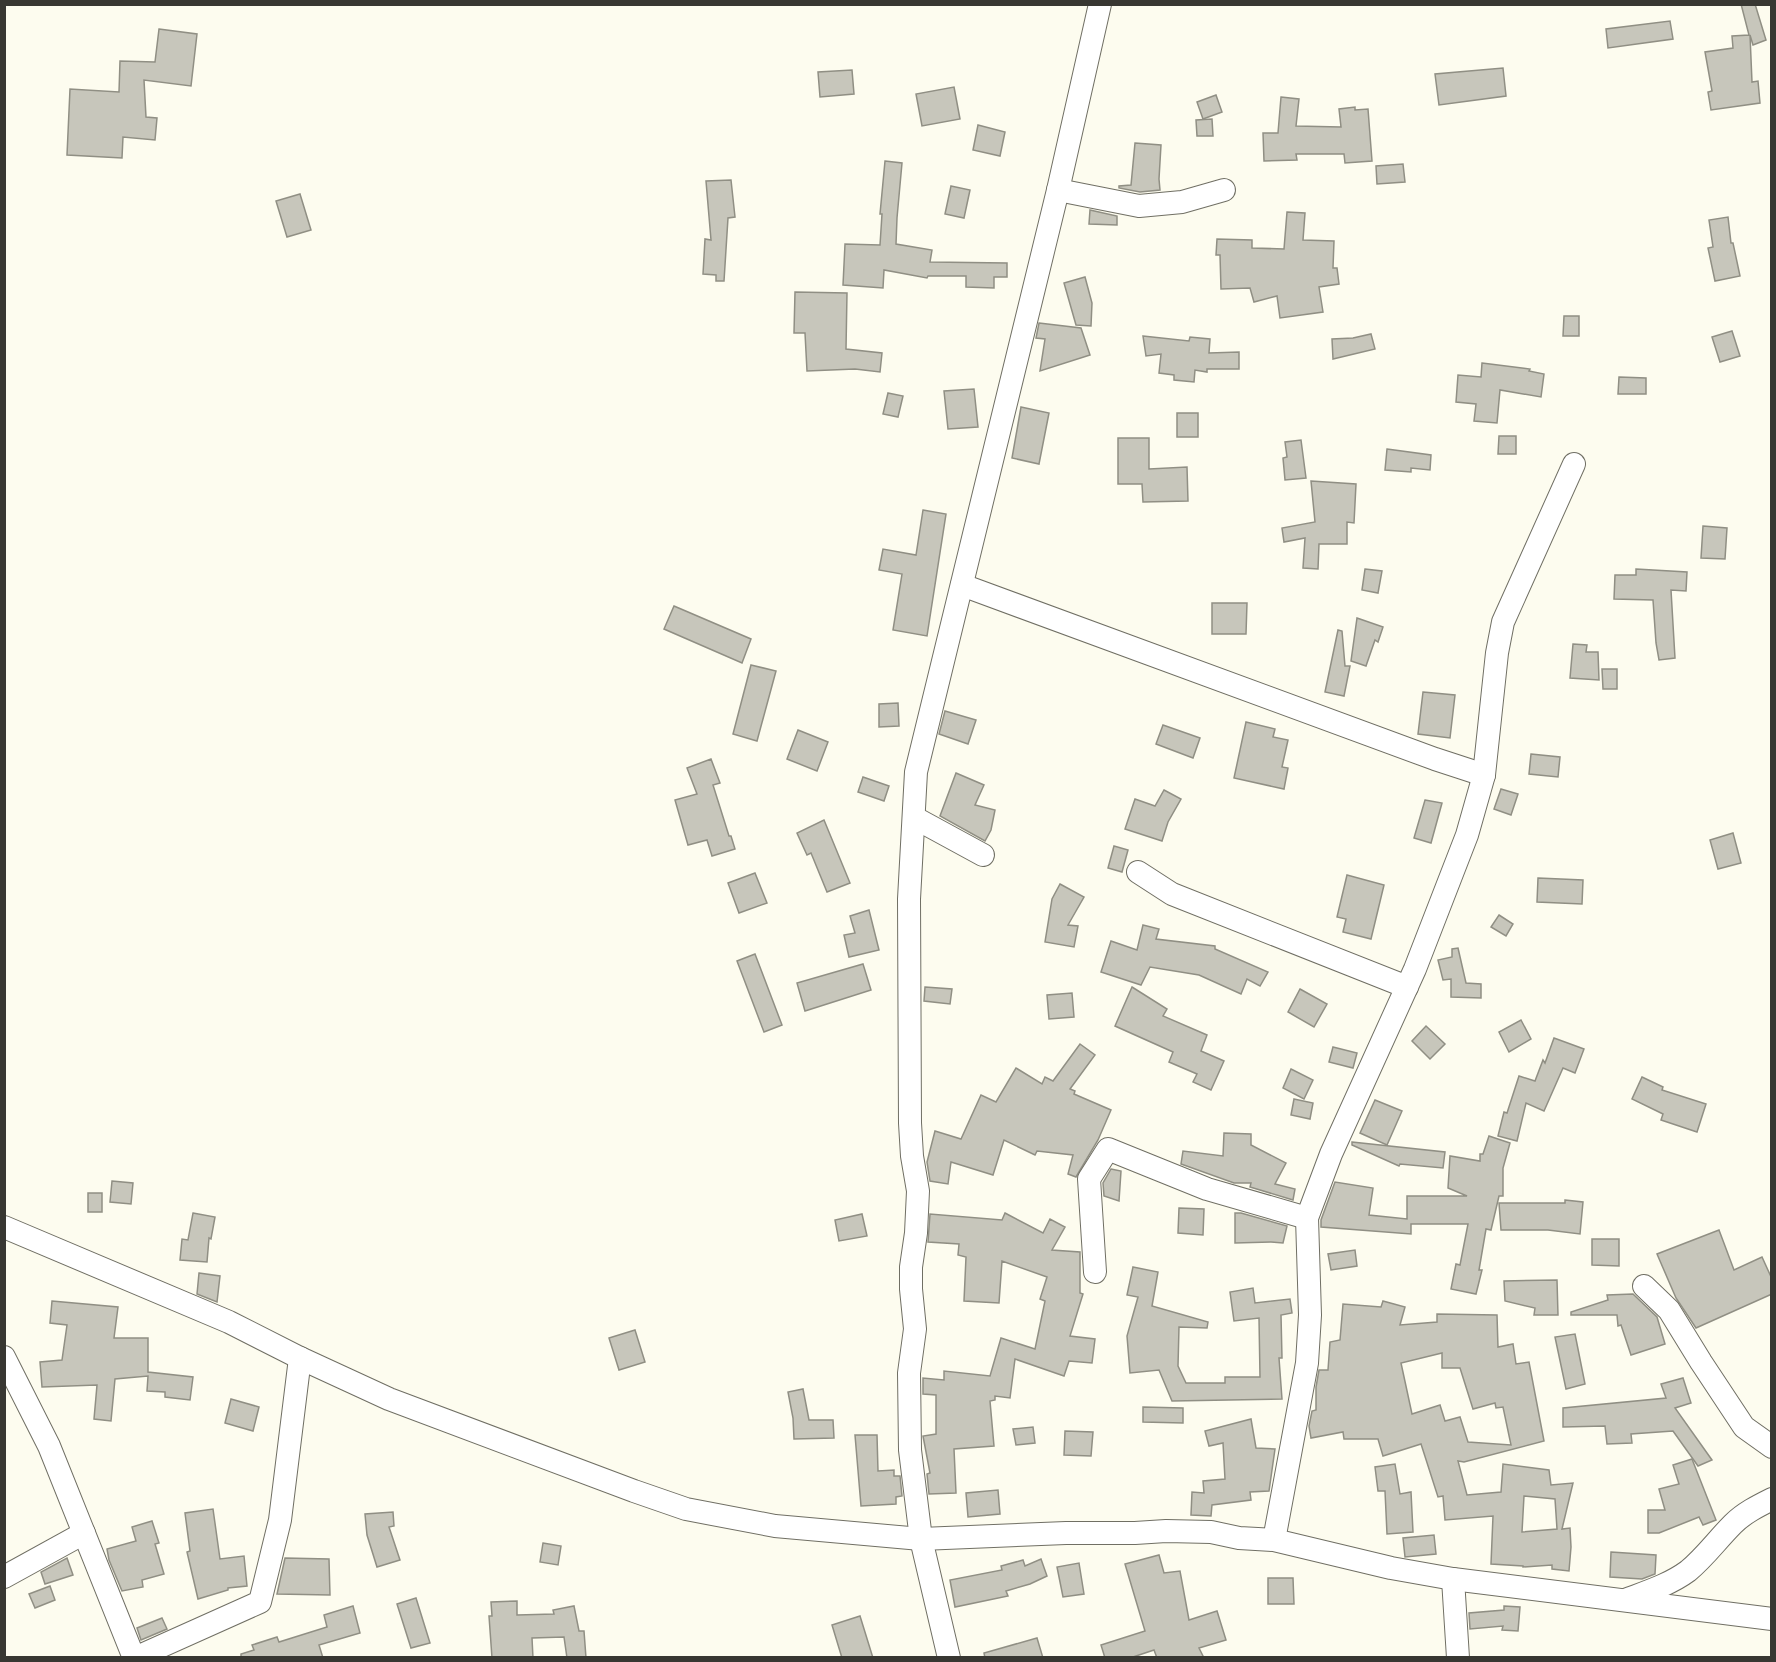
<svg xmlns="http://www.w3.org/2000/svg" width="1776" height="1662" viewBox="0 0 1776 1662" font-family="'Crimson Pro',serif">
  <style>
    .building { fill: #c7c6bb; stroke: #908f84; stroke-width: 1.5; fill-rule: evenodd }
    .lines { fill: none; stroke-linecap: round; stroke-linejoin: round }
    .minor-casing { stroke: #706f64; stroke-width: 24 }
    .minor { stroke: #fff; stroke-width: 22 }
  </style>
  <rect width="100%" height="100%" fill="#fdfcef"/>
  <!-- building -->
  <g class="building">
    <polygon points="1741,4 1755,4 1766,40 1753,45 1750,35 1752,82 1758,81 1760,103 1711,110 1708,92 1712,91 1705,52 1733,48 1732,36 1749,35"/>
    <polygon points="1670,21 1673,39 1608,48 1606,29"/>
    <polygon points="159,29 197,34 191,86 144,80 146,117 157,118 155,140 123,137 122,158 67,155 70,89 119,92 120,61 155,62"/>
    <polygon points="1503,68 1506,96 1439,105 1435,74"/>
    <polygon points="852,70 854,94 820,97 818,72"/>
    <polygon points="954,87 960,119 922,126 916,94"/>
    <polygon points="1216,95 1222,112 1203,119 1197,102"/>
    <polygon points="1281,97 1299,99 1296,126 1341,127 1339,109 1355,107 1355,110 1368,109 1372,161 1345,163 1344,154 1296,154 1297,160 1264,161 1263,133 1278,133"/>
    <polygon points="1212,119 1213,136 1197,136 1196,120"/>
    <polygon points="978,125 1005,132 1000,156 973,150"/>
    <polygon points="1135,143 1161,145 1159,179 1160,190 1140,192 1119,188 1119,186 1131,185"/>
    <polygon points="885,161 902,163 897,218 896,244 932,250 930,262 1007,263 1007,277 994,277 994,288 966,287 966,276 928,276 927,278 884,270 883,288 843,285 845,244 880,245 882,214 880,214"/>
    <polygon points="1403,164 1405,182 1377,184 1376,166"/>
    <polygon points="731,180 735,217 728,218 724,281 716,281 716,275 703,274 705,239 711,240 706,181"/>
    <polygon points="951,186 970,190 964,218 945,214"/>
    <polygon points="300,194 311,230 287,237 276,201"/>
    <polygon points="1090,210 1117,216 1117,225 1089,224"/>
    <polygon points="1287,212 1305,213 1303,240 1334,241 1333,268 1337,268 1339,284 1319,287 1323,312 1280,318 1277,296 1254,302 1250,288 1221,289 1220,255 1216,255 1217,239 1252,240 1252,248 1284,249"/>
    <polygon points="1728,217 1731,243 1733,243 1740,276 1715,281 1708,248 1713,247 1709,220"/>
    <polygon points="1085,277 1092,303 1091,326 1076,325 1064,283"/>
    <polygon points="795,292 847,293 846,349 882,353 880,372 855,369 807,371 805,333 794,333"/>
    <polygon points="1564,316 1579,316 1579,336 1563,336"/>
    <polygon points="1039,323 1081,328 1090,355 1040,371 1045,339 1036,338"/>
    <polygon points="1732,331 1740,356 1720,362 1712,337"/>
    <polygon points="1371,334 1375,349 1333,359 1332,339 1353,338"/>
    <polygon points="1143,336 1189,341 1190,337 1210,339 1209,353 1239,352 1239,369 1207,369 1207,372 1195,370 1194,382 1174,380 1174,375 1159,373 1161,354 1146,356"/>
    <polygon points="1482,363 1530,369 1529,371 1544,374 1541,397 1500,390 1497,423 1474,421 1476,404 1456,402 1458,375 1481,377"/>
    <polygon points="1619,377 1646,378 1646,394 1618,394"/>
    <polygon points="974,389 978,427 948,429 944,391"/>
    <polygon points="888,393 903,396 898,417 883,414"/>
    <polygon points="1021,407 1049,413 1039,464 1012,458"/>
    <rect x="1177" y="413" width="21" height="24"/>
    <polygon points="1499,436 1516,436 1516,454 1498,454"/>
    <polygon points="1118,438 1149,438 1149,469 1187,467 1188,501 1143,502 1142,484 1118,484"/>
    <polygon points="1301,440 1306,478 1285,480 1283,458 1287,457 1285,442"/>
    <polygon points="1387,449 1431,455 1430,470 1411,468 1411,472 1385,470"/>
    <polygon points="1311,481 1356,484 1354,523 1347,522 1347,544 1319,544 1318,569 1303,568 1305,538 1284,542 1282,528 1315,522"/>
    <polygon points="923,510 946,514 927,636 893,630 902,574 879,570 883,549 916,555"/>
    <polygon points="1703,526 1727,528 1725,559 1701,558"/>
    <polygon points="1365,569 1382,571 1378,593 1362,590"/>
    <polygon points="1636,569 1687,572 1686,591 1671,590 1675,658 1659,660 1656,643 1653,600 1614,599 1615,575 1636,575"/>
    <polygon points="1212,603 1247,603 1246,634 1212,634"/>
    <polygon points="674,606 751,639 742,663 664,629"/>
    <polygon points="1357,618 1383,627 1378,642 1375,640 1366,666 1351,661"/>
    <polygon points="1338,630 1342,631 1345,666 1350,666 1344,696 1325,692"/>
    <polygon points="1573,644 1587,645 1586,652 1598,652 1599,680 1570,678"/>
    <polygon points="751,665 776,671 757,741 733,734"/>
    <polygon points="1602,669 1617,669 1617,689 1603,689"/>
    <polygon points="1423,692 1455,695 1450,738 1418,734"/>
    <polygon points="898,703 899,726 879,727 879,704"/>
    <polygon points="945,711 976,720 968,744 939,734"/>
    <polygon points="1246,722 1275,729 1273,737 1288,740 1282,767 1288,768 1284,789 1234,778"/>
    <polygon points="1163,725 1200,738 1193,758 1156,744"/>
    <polygon points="798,730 828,742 817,771 787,759"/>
    <polygon points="1531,754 1560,757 1558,777 1529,774"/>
    <polygon points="711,759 720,783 713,785 729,836 731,836 735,849 712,856 707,840 688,845 675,800 697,794 687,768"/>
    <polygon points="956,773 984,785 975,805 995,810 991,830 985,841 940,816"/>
    <polygon points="863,777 889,786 884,801 858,792"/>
    <polygon points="1501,789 1518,794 1511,815 1494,809"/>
    <polygon points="1164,790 1181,799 1168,822 1162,841 1125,829 1135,799 1155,806"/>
    <polygon points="1425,800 1442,803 1431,843 1414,838"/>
    <polygon points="824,820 850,883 827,892 811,853 807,855 797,833"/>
    <polygon points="1733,833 1741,863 1718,869 1710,840"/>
    <polygon points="1114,846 1128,850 1122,872 1108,868"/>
    <polygon points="755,873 767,903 739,913 728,883"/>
    <polygon points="1347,875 1384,885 1371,939 1343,932 1346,919 1337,917"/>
    <polygon points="1538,878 1583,880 1582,904 1537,902"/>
    <polygon points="1060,884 1084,897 1068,925 1078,926 1074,947 1045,942 1052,899"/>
    <polygon points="869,910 879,950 849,957 844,935 855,933 850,916"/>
    <polygon points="1499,915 1513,924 1506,936 1491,927"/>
    <polygon points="1143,925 1159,929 1156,939 1215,946 1215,949 1268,972 1260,986 1247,979 1241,994 1199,975 1150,967 1141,985 1101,972 1111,941 1137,950"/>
    <polygon points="1458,948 1466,983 1481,984 1481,998 1451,997 1451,979 1443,980 1438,960 1452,957 1452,949"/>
    <polygon points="755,954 782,1025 764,1032 737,961"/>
    <polygon points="863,964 871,990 805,1011 797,983"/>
    <polygon points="925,987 952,989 950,1004 924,1001"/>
    <polygon points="1132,987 1167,1009 1163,1016 1207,1035 1201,1051 1224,1061 1211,1090 1193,1082 1197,1074 1169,1062 1173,1052 1115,1026"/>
    <polygon points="1300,989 1327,1004 1314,1027 1288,1012"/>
    <polygon points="1072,993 1074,1017 1049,1019 1047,995"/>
    <polygon points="1521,1020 1531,1039 1509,1052 1499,1032"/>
    <polygon points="1426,1026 1445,1044 1430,1059 1412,1041"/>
    <polygon points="1554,1038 1584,1049 1575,1073 1563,1068 1544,1111 1526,1103 1517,1141 1498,1136 1504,1112 1507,1113 1519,1076 1535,1081 1543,1060 1545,1063"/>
    <polygon points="1080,1044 1095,1055 1070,1089 1075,1091 1074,1094 1111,1110 1098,1140 1076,1177 1068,1174 1073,1155 1037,1151 1035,1155 1004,1140 993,1175 951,1162 948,1184 930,1181 927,1162 935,1131 961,1139 981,1095 996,1102 1016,1068 1042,1084 1045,1077 1053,1081"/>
    <polygon points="1333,1047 1357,1053 1353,1068 1329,1062"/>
    <polygon points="1291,1069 1313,1080 1304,1099 1283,1088"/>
    <polygon points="1642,1077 1663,1087 1662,1090 1706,1104 1697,1132 1661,1120 1663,1114 1632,1099"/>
    <polygon points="1294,1099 1313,1103 1310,1119 1291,1115"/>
    <polygon points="1375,1100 1402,1111 1387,1145 1360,1133"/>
    <polygon points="1224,1133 1251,1134 1251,1145 1286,1163 1275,1184 1295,1189 1293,1200 1250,1187 1251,1183 1234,1183 1181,1164 1183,1151 1223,1156"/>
    <polygon points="1489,1136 1510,1143 1503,1168 1503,1196 1499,1196 1491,1230 1486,1229 1479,1270 1482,1270 1476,1294 1451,1289 1456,1264 1460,1265 1468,1224 1411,1224 1411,1234 1321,1227 1321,1220 1335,1182 1373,1188 1369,1215 1407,1219 1407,1196 1467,1196 1448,1188 1450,1156 1480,1161 1480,1154 1483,1154"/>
    <polygon points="1352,1142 1445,1152 1443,1168 1400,1164 1399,1166 1352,1145"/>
    <polygon points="1111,1169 1121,1171 1119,1201 1104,1196 1103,1183"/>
    <polygon points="112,1181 133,1183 131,1204 110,1202"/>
    <rect x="88" y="1193" width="14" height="19"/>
    <polygon points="1565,1200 1583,1202 1580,1234 1548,1230 1501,1230 1499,1203 1565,1203"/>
    <polygon points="1179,1208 1204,1209 1203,1235 1178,1233"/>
    <polygon points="193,1213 215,1217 211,1239 209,1238 207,1262 180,1260 182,1239 188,1240"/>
    <polygon points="1005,1213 1043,1233 1050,1219 1065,1227 1052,1250 1080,1252 1080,1293 1083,1294 1070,1336 1095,1339 1092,1363 1069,1361 1064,1376 1015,1359 1010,1398 995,1396 995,1400 990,1401 994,1446 954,1449 956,1493 929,1494 927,1474 930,1473 923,1436 936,1434 936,1395 923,1394 923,1378 944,1380 944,1371 990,1376 1001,1338 1035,1349 1045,1301 1040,1299 1047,1277 1002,1261 999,1303 964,1301 966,1257 958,1255 959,1244 928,1242 930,1214 1002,1220"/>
    <polygon points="1235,1213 1241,1213 1287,1226 1283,1243 1271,1242 1235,1243"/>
    <polygon points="862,1214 867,1236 839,1241 835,1220"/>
    <polygon points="1719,1230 1734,1270 1762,1257 1772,1279 1772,1294 1696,1328 1676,1298 1657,1254"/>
    <polygon points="1592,1239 1619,1239 1619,1266 1592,1265"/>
    <polygon points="1355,1250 1357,1266 1331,1270 1328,1254"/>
    <polygon points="1133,1267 1158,1272 1152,1306 1208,1322 1207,1328 1179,1327 1178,1366 1186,1383 1225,1383 1225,1377 1260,1377 1259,1318 1234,1321 1230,1292 1253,1288 1255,1303 1290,1299 1292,1313 1281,1315 1282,1358 1279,1358 1282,1399 1172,1401 1159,1370 1130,1373 1127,1336 1138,1297 1127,1295"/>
    <polygon points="199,1273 220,1276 217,1302 197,1294"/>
    <polygon points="1557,1280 1558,1315 1534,1315 1535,1308 1505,1301 1504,1281"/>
    <polygon points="1633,1294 1657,1317 1665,1344 1631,1355 1621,1325 1618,1326 1617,1315 1571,1315 1571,1312 1608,1300 1607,1295"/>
    <polygon points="52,1301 118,1307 114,1338 148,1338 148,1372 193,1377 190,1400 165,1397 165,1392 147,1391 148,1376 115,1379 111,1421 94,1419 97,1385 42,1387 40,1362 62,1360 67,1325 50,1323"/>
    <path d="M1383 1301 1405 1307 1400 1325 1437 1322V1314L1497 1315 1498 1347 1513 1344 1516 1364 1529 1362 1544 1441 1464 1462 1458 1461 1467 1495 1501 1492 1503 1464 1549 1470 1551 1485 1573 1483 1562 1529 1570 1528 1571 1547 1569 1571 1552 1569V1565L1523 1567V1566L1491 1564 1493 1516 1445 1520 1443 1496 1438 1497 1421 1444 1383 1456 1378 1439H1344L1343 1432 1311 1438 1309 1426 1312 1411 1316 1410V1387L1319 1370H1328L1330 1342 1340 1340 1343 1304 1381 1307ZM1442 1353V1368H1460L1473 1409 1495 1403 1496 1408 1503 1407 1511 1445 1468 1442 1460 1417 1445 1421 1440 1405 1412 1414 1401 1363ZM1524 1496 1555 1499 1557 1529 1522 1532Z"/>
    <polygon points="635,1330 645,1362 619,1370 609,1338"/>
    <polygon points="1575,1334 1585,1384 1566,1389 1555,1337"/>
    <polygon points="1683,1378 1691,1403 1675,1408 1712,1460 1698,1466 1673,1431 1631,1434 1632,1443 1607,1444 1605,1426 1563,1427 1563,1408 1666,1398 1661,1384"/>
    <polygon points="803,1389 809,1420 833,1420 834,1438 794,1439 793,1418 788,1392"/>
    <polygon points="231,1399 259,1407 253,1431 225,1423"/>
    <polygon points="1143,1407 1183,1408 1183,1423 1143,1422"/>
    <polygon points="1251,1419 1256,1448 1275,1449 1269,1491 1250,1492 1251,1500 1212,1505 1211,1516 1191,1515 1192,1492 1204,1493 1203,1481 1225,1479 1223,1443 1209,1446 1205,1431"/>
    <polygon points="1033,1427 1035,1443 1016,1445 1013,1429"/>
    <polygon points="1065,1431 1093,1432 1091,1456 1064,1455"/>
    <polygon points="855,1435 877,1435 878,1471 894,1470 894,1476 900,1476 902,1496 896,1497 896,1504 861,1506"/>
    <polygon points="1692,1459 1716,1520 1703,1525 1699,1517 1659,1533 1648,1533 1648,1510 1665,1510 1659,1489 1679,1484 1673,1465"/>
    <polygon points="1395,1464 1400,1494 1411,1492 1413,1532 1387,1534 1385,1491 1378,1491 1375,1467"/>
    <polygon points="998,1490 1000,1514 968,1517 966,1493"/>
    <polygon points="213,1509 220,1559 244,1556 247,1586 228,1588 228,1590 198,1599 187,1552 190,1551 185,1513"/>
    <polygon points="393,1512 394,1526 389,1527 400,1560 377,1567 367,1535 365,1514"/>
    <polygon points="152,1521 159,1543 155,1544 164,1574 142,1580 143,1587 122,1591 109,1560 107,1549 136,1541 132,1527"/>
    <polygon points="1434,1535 1436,1554 1405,1557 1403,1538"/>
    <polygon points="543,1543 561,1546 558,1565 540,1562"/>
    <polygon points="1611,1552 1656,1555 1655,1574 1642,1579 1610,1577"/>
    <polygon points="1159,1555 1164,1573 1180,1571 1189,1620 1217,1611 1226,1640 1199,1648 1204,1658 1157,1658 1154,1650 1130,1658 1105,1658 1101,1645 1145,1631 1125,1564"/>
    <polygon points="67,1558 73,1575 45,1584 41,1572"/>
    <polygon points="285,1558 329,1559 330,1595 277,1594"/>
    <polygon points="1041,1559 1047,1576 1030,1584 1006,1591 1008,1596 955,1607 950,1580 1002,1570 1001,1566 1023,1560 1025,1566"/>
    <polygon points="1079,1563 1084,1594 1063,1597 1057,1567"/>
    <polygon points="1268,1578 1293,1578 1294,1604 1268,1604"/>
    <polygon points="50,1586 55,1600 35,1608 29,1594"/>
    <polygon points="416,1598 430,1643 411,1648 397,1604"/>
    <polygon points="517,1601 517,1615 554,1614 553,1610 574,1606 579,1631 584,1631 586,1658 567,1658 564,1637 532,1638 533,1658 492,1658 489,1616 492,1616 491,1602"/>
    <polygon points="353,1606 360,1633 319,1645 323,1658 241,1658 241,1654 254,1650 252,1645 277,1637 279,1642 327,1627 324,1615"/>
    <polygon points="1504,1606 1520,1607 1518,1631 1502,1630 1503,1626 1470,1629 1469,1613 1504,1610"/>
    <polygon points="860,1616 873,1658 842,1658 832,1625"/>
    <polygon points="162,1618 167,1629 141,1640 137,1628"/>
    <polygon points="1037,1638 1043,1658 985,1658 984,1653"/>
  </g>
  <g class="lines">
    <!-- minor casing -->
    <g class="minor-casing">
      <g id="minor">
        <polyline points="1058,190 1139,206 1182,202 1224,190"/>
        <polyline points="962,585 1435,759 1484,775"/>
        <polyline points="915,818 983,855"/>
        <polyline points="1138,872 1172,894 1407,987"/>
        <polyline points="4,1227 229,1322 300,1358 389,1399 634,1491 686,1509 775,1526 921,1539 1066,1533 1135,1533 1166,1531 1211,1532 1239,1538 1274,1540 1391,1568 1453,1579 1772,1619"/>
        <polyline points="1095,1272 1089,1179 1108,1149 1207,1189 1307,1218"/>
        <polyline points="1644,1286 1669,1310 1701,1362 1744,1427 1772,1447"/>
        <polyline points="4,1357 49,1446 134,1658"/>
        <polyline points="1274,1540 1307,1363 1310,1315 1307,1218 1331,1154 1415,969 1467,835 1484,775 1497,653 1503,622 1574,464"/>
        <polyline points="4,1577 84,1533"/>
        <polyline points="1453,1579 1458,1658"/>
        <path d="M1625 1600C1646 1592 1669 1585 1688 1571 1705 1557 1717 1540 1733 1524 1744 1513 1758 1506 1772 1499"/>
        <polyline points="135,1658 260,1602 280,1520 300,1358"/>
        <polyline points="949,1658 921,1539 910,1450 909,1373 915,1329 911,1289 911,1267 916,1233 918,1191 912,1156 910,1123 909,899 916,772 1058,190 1100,4"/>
      </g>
    </g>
    <!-- minor -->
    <use href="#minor" class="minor"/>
  </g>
  <!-- border -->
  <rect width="1776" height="1662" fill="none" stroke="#383732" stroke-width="12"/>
</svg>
